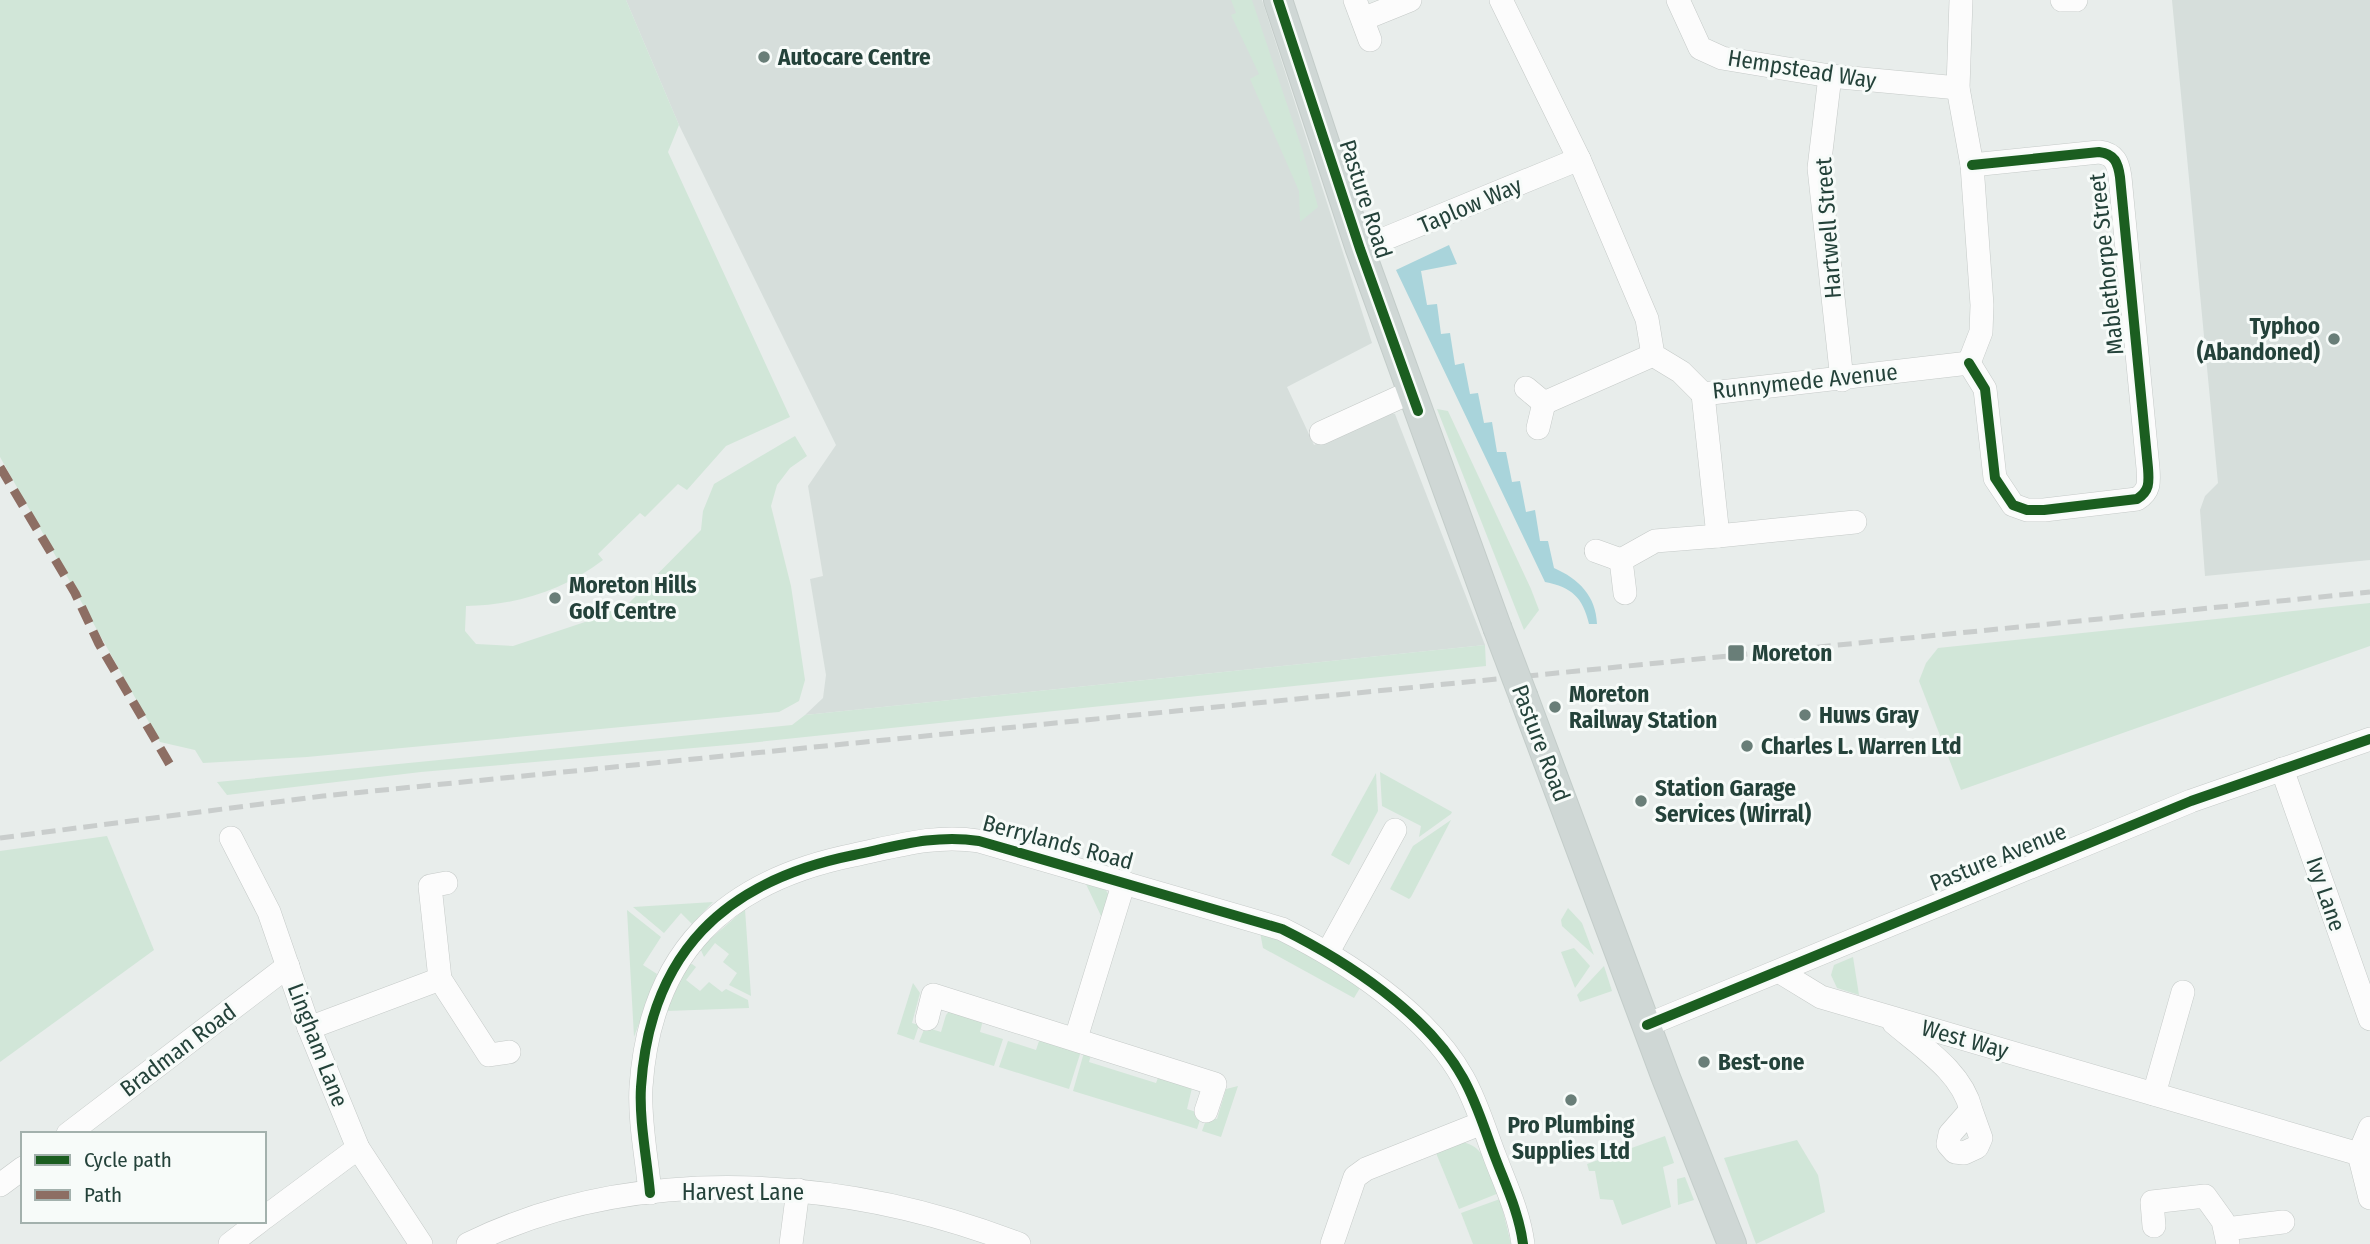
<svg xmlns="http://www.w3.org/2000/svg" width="2370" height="1244" viewBox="0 0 2370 1244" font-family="'Fira Sans Condensed',sans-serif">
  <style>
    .built { fill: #d6dedb }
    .green { fill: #d1e6d8 }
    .water { fill: #a9d4db }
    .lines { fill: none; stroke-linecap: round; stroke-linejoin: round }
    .minor-casing { stroke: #c5cac8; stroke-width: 24 }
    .major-casing { stroke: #c3ccc9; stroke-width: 30 }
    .minor { stroke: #fcfcfc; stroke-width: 23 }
    .major { stroke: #cfd7d5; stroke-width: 28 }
    .rail { stroke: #c9cdcc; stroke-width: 5; stroke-dasharray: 14 7; stroke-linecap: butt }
    .major-bridge-casing { stroke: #c3ccc9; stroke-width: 30; stroke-linecap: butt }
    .major-bridge { stroke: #cfd7d5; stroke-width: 28 }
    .quiet { stroke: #8d6e63; stroke-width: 9; stroke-dasharray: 18 9; stroke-linecap: butt }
    .cycleway-casing { stroke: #f7fbf9; stroke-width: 15 }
    .cycleway { stroke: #1b5e20; stroke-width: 10 }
    .poi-dot { fill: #697e78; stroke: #f7fbf9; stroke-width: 2.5 }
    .labels { text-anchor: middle; stroke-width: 6; stroke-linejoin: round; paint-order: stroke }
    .poi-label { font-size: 23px; font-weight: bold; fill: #24423a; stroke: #f7fbf9; text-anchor: start }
    .street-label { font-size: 23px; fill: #24423a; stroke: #f7fbf9 }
  </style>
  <rect width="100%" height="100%" fill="#e8edeb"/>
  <!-- built -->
  <g class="built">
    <polygon points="626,0 1262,0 1372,343 1287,387 1314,445 1386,412 1395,414 1485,645 805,715 823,698 826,675 810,579 823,576 808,486 836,445 679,125"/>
    <polygon points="2172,0 2370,0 2370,560 2205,576 2200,510 2205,496 2218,483"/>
  </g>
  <!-- green -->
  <g class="green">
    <path d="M0 0H626L679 125 668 152 790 417 726 446 687 490 678 484 645 517 640 513 598 554 603 560C562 591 517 605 466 606L465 631 476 644 513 646 588 621 629 603 701 530 703 511 714 484 795 436 807 456 790 468 777 485 771 506 791 586 805 680 799 701 779 712 307 757 203 763 195 750 160 742 0 457Z"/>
    <polygon points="1231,0 1252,0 1303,152 1318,207 1300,222 1299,191 1250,79 1259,74 1231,15 1236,13"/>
    <polygon points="1437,409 1448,411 1531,589 1539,610 1524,630"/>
    <polygon points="2370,603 2370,646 1961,790 1919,681 1926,663 1938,648"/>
    <polygon points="1485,645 1486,666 739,744 421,772 227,795 217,782 792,725 805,715"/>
    <polygon points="1380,772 1452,812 1451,814 1419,837 1421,826 1382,806"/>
    <polygon points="1376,773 1378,811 1349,865 1331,855"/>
    <polygon points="1451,820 1411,897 1409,899 1390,889 1413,846"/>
    <polygon points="107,836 154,950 0,1062 0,851"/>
    <polygon points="1085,882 1105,889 1109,895 1102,918"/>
    <polygon points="713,902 692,924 681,913 664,933 633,907"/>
    <polygon points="1568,908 1582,923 1594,955 1562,926 1561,920"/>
    <polygon points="745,909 751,996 729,985 737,973 723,962 729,954 715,943 704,957 700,948"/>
    <polygon points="627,910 661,937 643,965 657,974 634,1037"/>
    <polygon points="1260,932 1319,959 1360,988 1354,998 1263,948"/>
    <polygon points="1574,948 1590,966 1575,988 1561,952"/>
    <polygon points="1853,957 1859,995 1837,988 1831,975 1834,965"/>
    <polygon points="692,964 696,967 686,980 700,991 709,982 722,992 726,989 748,1000 749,1008 667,1011 674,989 689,965"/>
    <polygon points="1604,966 1612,991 1580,1002 1577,995"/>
    <polygon points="913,983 920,993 912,1023 919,1025 914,1040 897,1034"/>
    <polygon points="952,1008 984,1016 980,1032 1003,1039 994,1066 919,1042 925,1027 941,1032 946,1015"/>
    <polygon points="1041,1035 1082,1048 1069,1089 999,1067 1008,1041 1036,1050"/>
    <polygon points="1085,1049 1092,1051 1089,1062 1156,1083 1160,1073 1192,1088 1187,1109 1202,1114 1197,1129 1073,1091"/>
    <polygon points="1238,1086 1221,1137 1202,1131 1207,1117 1217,1119 1226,1089"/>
    <polygon points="1665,1136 1674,1163 1663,1167 1671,1207 1622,1225 1613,1200 1600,1199 1595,1171 1589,1171 1587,1164"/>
    <polygon points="1797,1140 1818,1175 1825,1212 1756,1244 1724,1158"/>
    <path d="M1461 1142C1486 1145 1490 1172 1499 1193L1459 1209 1436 1153Z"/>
    <polygon points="1685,1177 1694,1200 1678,1205 1677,1179"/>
    <polygon points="1500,1199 1511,1244 1473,1244 1461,1213"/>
  </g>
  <!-- water -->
  <path class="water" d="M1449 245 1457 264 1421 271 1427 305 1437 304 1441 334 1450 333 1455 365 1464 363 1470 394 1478 393 1484 423 1492 422 1497 452H1506L1512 482 1520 481 1526 512 1535 510 1540 541H1548L1554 568C1579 579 1596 596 1597 624H1589C1583 598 1572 587 1545 582L1396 270Z"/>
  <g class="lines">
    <!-- minor casing -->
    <g class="minor-casing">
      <g id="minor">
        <polyline points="1355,0 1370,40"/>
        <polyline points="1501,0 1579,159 1647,319 1653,355 1681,372 1703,394 1969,363"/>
        <polyline points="1678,0 1700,48 1722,58 1830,76 1958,88"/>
        <polyline points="1961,0 1958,88 1972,165 1982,305 1981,332 1969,363"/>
        <polyline points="2062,0 2076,0"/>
        <polyline points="1363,19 1410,0"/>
        <polyline points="1830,76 1819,168 1842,380"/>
        <polyline points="1360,249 1579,159"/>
        <path d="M1969 363 1985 389 1995 478 2013 505 2027 510H2044L2137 499C2150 491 2149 482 2148 468L2120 177C2118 163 2115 154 2099 152L1972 165"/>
        <polyline points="1526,388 1544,403"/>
        <polyline points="1703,394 1718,536 1855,522"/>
        <polyline points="1544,403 1653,355"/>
        <polyline points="1538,428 1544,403"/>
        <polyline points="1321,433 1411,392"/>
        <polyline points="1596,551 1621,560"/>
        <polyline points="1625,593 1621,560 1655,541 1718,536"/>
        <polyline points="2282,769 2370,1019"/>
        <polyline points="231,838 269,912 309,1028 358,1148 421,1244"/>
        <polyline points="446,883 430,886 440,979 489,1055 509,1052"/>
        <polyline points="1328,952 1395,830"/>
        <polyline points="1780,972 1821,997 2359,1154"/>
        <polyline points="927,1019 933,995 1215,1084 1206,1111"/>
        <path d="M1894 1023C1922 1047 1962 1072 1971 1110L1950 1134 1948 1144 1955 1152 1964 1153 1977 1147 1981 1138 1971 1110"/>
        <polyline points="1647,1025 2191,801 2370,739"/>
        <polyline points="309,1028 440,979"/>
        <polyline points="1076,1038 1124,882"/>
        <polyline points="2154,1094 2183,992"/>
        <polyline points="2370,1128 2359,1154 2370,1198"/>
        <polyline points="68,1134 288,966"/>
        <polyline points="0,1185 23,1168"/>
        <path d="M650 1193C647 1159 639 1121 641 1087 650 952 725 881 854 855 897 846 935 834 979 841L1282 929C1346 961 1427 1013 1463 1078 1477 1103 1485 1131 1495 1157 1506 1186 1519 1213 1523 1244"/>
        <polyline points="264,1218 358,1148"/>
        <polyline points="2154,1226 2152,1202 2205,1196 2223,1221 2228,1244"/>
        <polyline points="2226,1229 2283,1222"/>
        <polyline points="230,1244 260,1221"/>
        <path d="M468 1244C638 1161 847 1177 1019 1244"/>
        <polyline points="791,1244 798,1190"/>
        <polyline points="1332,1244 1355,1177 1366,1169 1482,1123"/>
      </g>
    </g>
    <!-- major casing -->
    <g class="major-casing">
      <g id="major">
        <polyline points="1278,0 1360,249 1497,627"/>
        <polyline points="1524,698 1666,1078 1732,1244"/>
      </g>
    </g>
    <!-- minor -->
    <use href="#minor" class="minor"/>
    <!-- major -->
    <use href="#major" class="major"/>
    <!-- rail -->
    <polyline class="rail" points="0,838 323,796 2370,592"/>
    <!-- major-bridge casing -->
    <g class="major-bridge-casing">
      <polyline id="major-bridge" points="1497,627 1524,698"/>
    </g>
    <!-- major-bridge -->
    <use href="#major-bridge" class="major-bridge"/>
    <!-- quiet -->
    <polyline class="quiet" points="0,467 75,593 99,644 173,770"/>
    <!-- cycleway casing -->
    <g class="cycleway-casing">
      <g id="cycleway">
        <polyline points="1278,0 1360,249 1418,411"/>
        <path d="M1969 363 1985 389 1995 478 2013 505 2027 510H2044L2137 499C2150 491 2149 482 2148 468L2120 177C2118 163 2115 154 2099 152L1972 165"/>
        <polyline points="1647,1025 2191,801 2370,739"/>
        <path d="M650 1193C647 1159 639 1121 641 1087 650 952 725 881 854 855 897 846 935 834 979 841L1282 929C1346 961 1427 1013 1463 1078 1477 1103 1485 1131 1495 1157 1506 1186 1519 1213 1523 1244"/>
      </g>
    </g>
    <!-- cycleway -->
    <use href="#cycleway" class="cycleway"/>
  </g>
  <!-- markers -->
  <g class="poi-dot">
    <circle cx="764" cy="57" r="7"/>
    <circle cx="2334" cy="339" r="7"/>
    <circle cx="555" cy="598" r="7"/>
    <rect x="1727" y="644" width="18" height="18" rx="3.5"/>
    <circle cx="1555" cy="707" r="7"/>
    <circle cx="1805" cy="715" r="7"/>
    <circle cx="1747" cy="746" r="7"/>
    <circle cx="1641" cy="801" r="7"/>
    <circle cx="1704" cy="1062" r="7"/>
    <circle cx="1571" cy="1100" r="7"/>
  </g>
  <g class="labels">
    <!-- poi labels -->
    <g class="poi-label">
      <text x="778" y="65">Autocare Centre</text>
      <text x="2320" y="334" text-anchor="end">Typhoo<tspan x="2320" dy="26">(Abandoned)</tspan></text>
      <text x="569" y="593">Moreton Hills<tspan x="569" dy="26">Golf Centre</tspan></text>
      <text x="1752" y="661">Moreton</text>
      <text x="1569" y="702">Moreton<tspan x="1569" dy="26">Railway Station</tspan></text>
      <text x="1819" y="723">Huws Gray</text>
      <text x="1761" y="754">Charles L. Warren Ltd</text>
      <text x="1655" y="796">Station Garage<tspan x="1655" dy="26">Services (Wirral)</tspan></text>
      <text x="1718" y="1070">Best-one</text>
      <text x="1571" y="1133" text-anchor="middle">Pro Plumbing<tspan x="1571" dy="26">Supplies Ltd</tspan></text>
    </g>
    <!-- street labels -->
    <g class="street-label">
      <text transform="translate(1802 69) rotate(9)" y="8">Hempstead Way</text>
      <text transform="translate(1366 199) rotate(72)" y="8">Pasture Road</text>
      <text transform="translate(1470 205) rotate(-23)" y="8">Taplow Way</text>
      <text transform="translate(1828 228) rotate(-94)" y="8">Hartwell Street</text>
      <text transform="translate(2106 264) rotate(-96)" y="8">Mablethorpe Street</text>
      <text transform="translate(1805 381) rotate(-6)" y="8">Runnymede Avenue</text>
      <text transform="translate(1541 743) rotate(69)" y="8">Pasture Road</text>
      <text transform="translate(1058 842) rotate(15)" y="8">Berrylands Road</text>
      <text transform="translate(1998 857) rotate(-22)" y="8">Pasture Avenue</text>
      <text transform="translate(2326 894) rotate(71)" y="8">Ivy Lane</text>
      <text transform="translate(1965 1039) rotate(16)" y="8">West Way</text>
      <text transform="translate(318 1045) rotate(69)" y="8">Lingham Lane</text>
      <text transform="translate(178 1050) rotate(-37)" y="8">Bradman Road</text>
      <text x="743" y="1200">Harvest Lane</text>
    </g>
  </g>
  <!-- legend -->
  <rect x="21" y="1132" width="245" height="91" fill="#f7fbf9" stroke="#a3b1ad" stroke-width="2"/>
  <rect x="35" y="1155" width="35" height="10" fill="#1b5e20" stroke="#a3b1ad" stroke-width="2"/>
  <text x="84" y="1167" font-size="21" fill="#24423a">Cycle path</text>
  <rect x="35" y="1190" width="35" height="10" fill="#8d6e63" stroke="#a3b1ad" stroke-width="2"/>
  <text x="84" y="1202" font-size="21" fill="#24423a">Path</text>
</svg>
